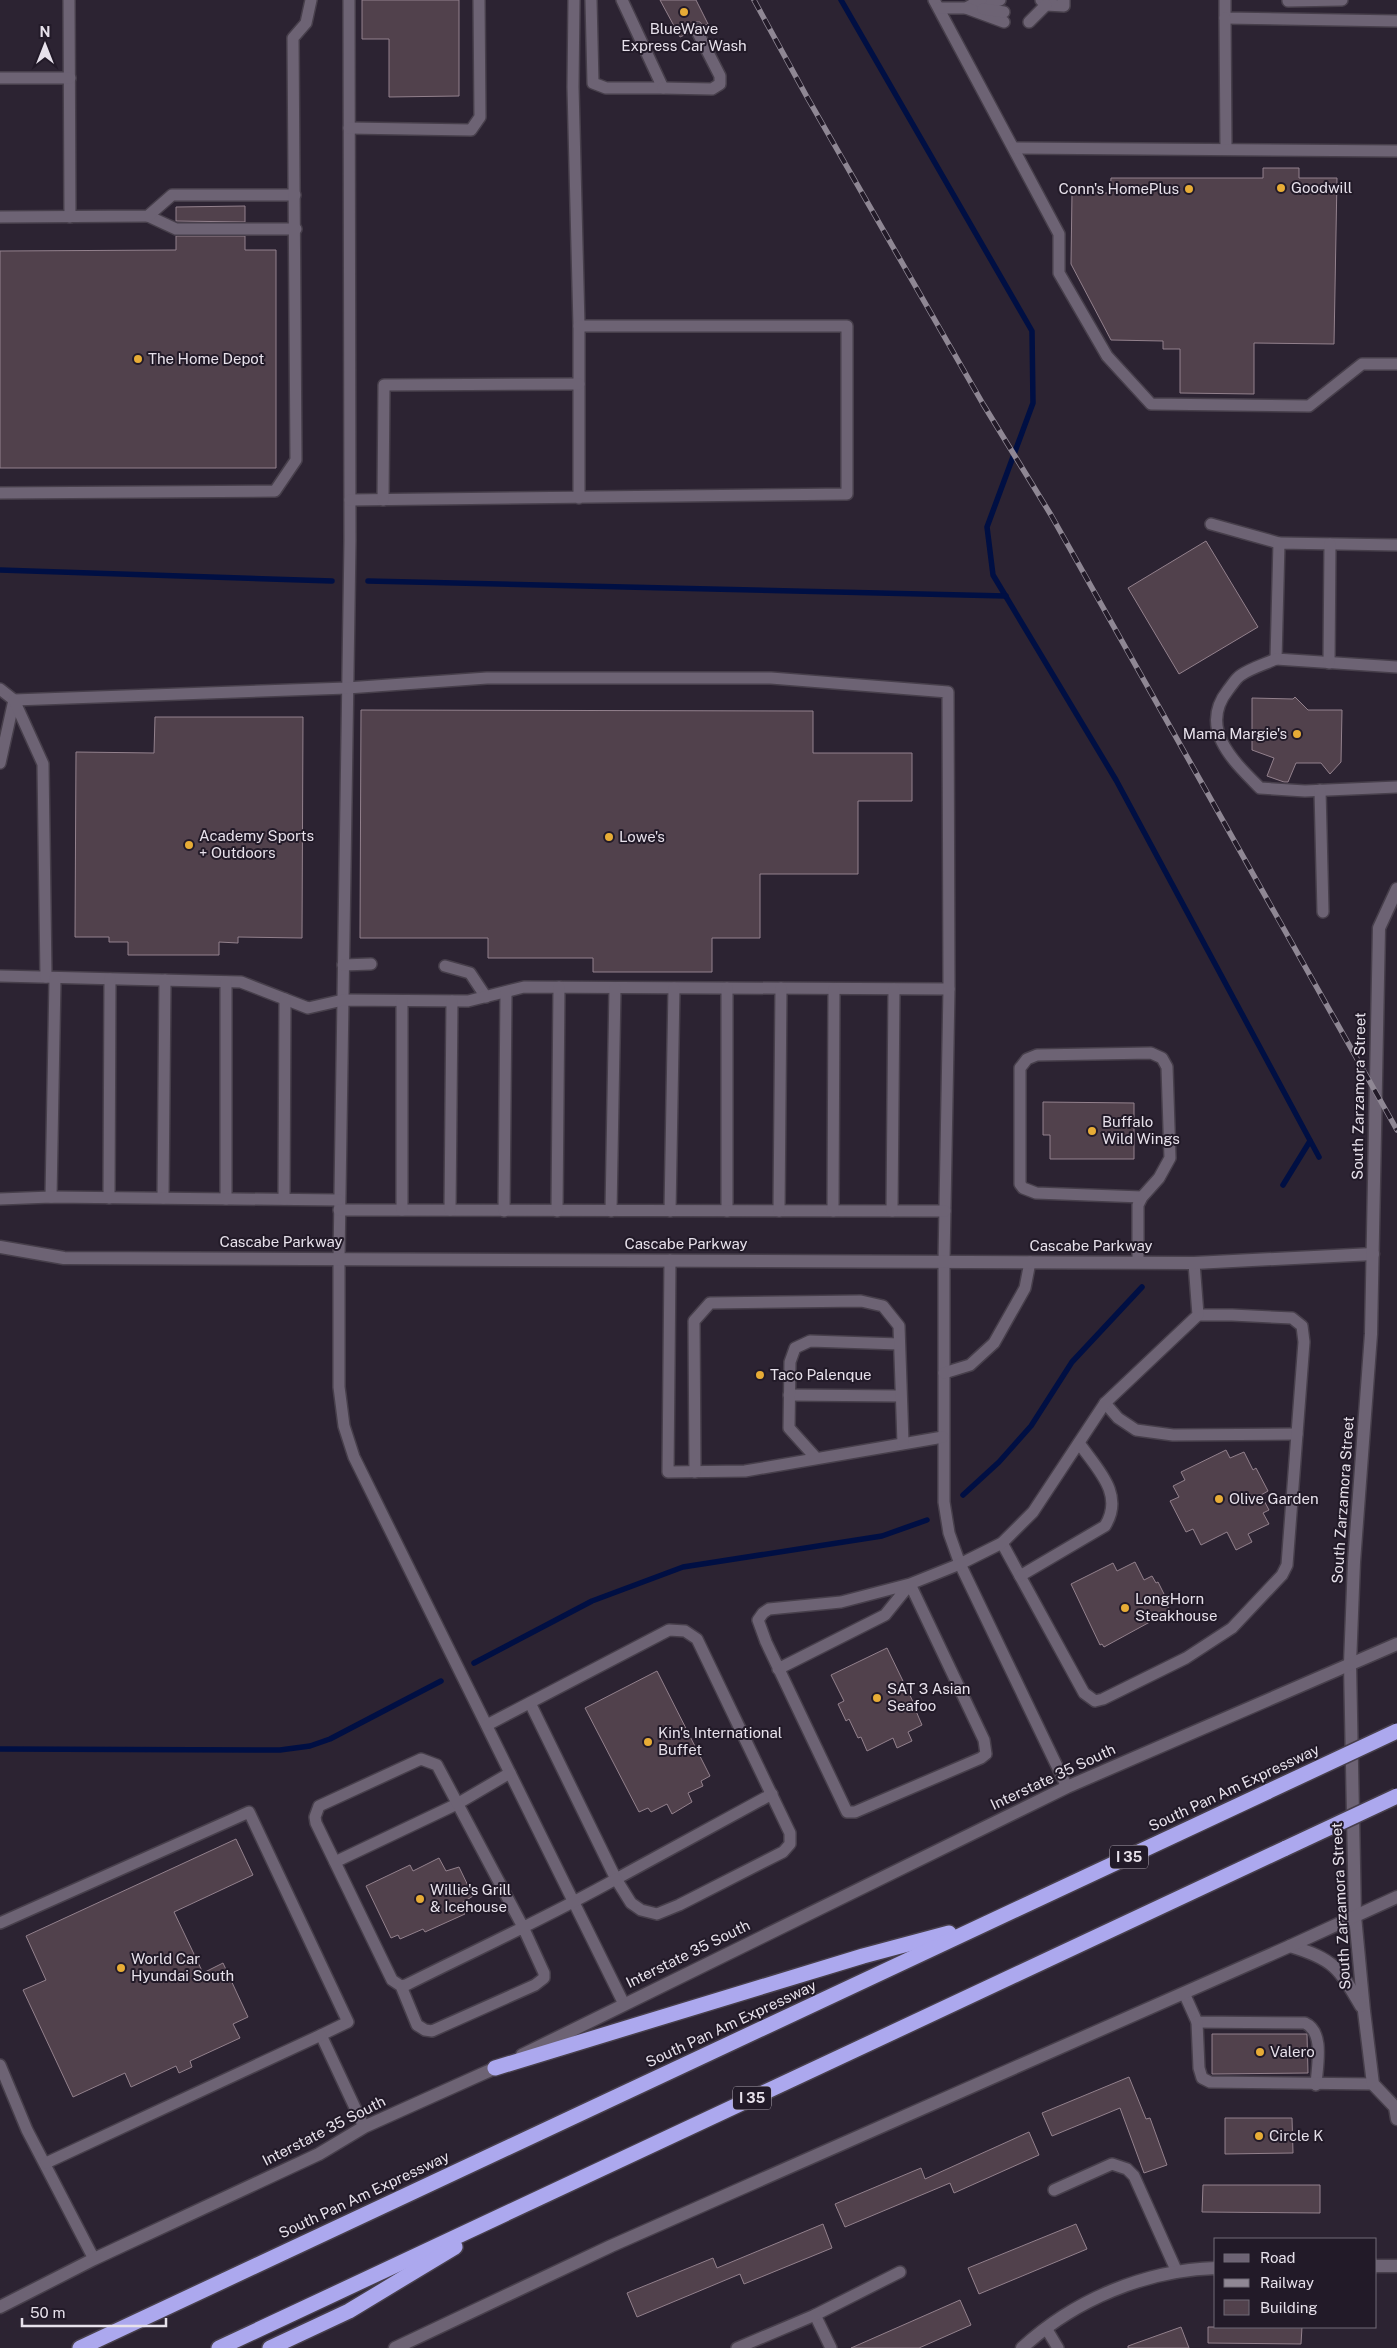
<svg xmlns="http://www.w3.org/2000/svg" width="1397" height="2348" viewBox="0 0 1397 2348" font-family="'Public Sans',sans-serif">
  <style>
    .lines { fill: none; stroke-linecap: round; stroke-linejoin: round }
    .stream { stroke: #000f43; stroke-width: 5.5 }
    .building { fill: #51414c; stroke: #93818d }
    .service-casing { stroke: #473f4b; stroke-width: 14 }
    .minor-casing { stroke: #473f4b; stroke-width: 15 }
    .secondary-casing { stroke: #473f4b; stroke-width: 15 }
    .motorway-casing { stroke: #473f4b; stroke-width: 18 }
    .service { stroke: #6d6374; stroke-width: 11 }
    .minor { stroke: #6d6374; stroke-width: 12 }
    .secondary { stroke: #6d6374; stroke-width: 12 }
    .motorway { stroke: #aca8ee; stroke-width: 15 }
    .rail-casing { stroke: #8f8794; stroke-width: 5.5 }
    .rail { stroke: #221a28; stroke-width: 4; stroke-dasharray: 11; stroke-linecap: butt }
    .motorway-bridge-casing { stroke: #473f4b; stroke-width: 18; stroke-linecap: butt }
    .motorway-bridge { stroke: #aca8ee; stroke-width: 15 }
    .poi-dot { fill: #e7ac36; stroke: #221a28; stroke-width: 2 }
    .labels { text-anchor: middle; stroke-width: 4; stroke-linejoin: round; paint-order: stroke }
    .shield { fill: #221a28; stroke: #aca5b0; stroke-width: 1 }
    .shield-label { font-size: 14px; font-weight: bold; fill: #e7e1eb }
    .poi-label { font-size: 15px; fill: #e7e1eb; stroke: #221a28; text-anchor: start }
    .street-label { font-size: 15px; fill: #e7e1eb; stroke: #221a28 }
  </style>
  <rect width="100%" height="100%" fill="#2c2332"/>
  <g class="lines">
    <!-- stream -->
    <g class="stream">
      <polyline points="841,0 1032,331 1033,403 987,527 993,575 1116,780 1319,1157"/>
      <polyline points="0,570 332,581"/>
      <polyline points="368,581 1006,596"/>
      <polyline points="1283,1185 1310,1141"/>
      <polyline points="963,1495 999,1462 1031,1426 1072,1362 1142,1287"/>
      <polyline points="474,1663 592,1601 683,1567 882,1536 927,1520"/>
      <polyline points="0,1749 280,1750 310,1746 330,1739 441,1681"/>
    </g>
  </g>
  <!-- building -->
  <g class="building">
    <polygon points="362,0 459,0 459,96 389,97 389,39 362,39"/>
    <polygon points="660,0 696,0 708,24 703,26 700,22 693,22 690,25 689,33 680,37"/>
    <polygon points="1263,168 1299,168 1299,178 1337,178 1334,344 1254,343 1254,394 1180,393 1180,349 1163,349 1163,341 1111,340 1071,264 1072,193 1110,193 1111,178 1263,178"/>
    <polygon points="245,206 245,222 176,221 176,207"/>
    <polygon points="176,236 245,236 245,250 276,250 276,468 0,468 0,251 176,250"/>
    <polygon points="1206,541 1258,627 1179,674 1128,588"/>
    <polygon points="1295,697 1308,710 1342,710 1341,762 1330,774 1321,763 1296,763 1288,782 1284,782 1267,776 1274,758 1252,750 1252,698 1293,699"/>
    <polygon points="361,710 813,711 813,753 912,753 912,801 858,801 858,874 760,874 760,938 712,938 712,972 593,972 593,958 488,958 488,938 360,938"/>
    <polygon points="155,717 303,717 302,938 238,937 238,943 219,942 219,955 128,955 128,942 109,942 109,937 75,937 76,752 154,753"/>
    <polygon points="1043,1102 1134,1103 1134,1159 1050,1159 1050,1135 1043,1135"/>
    <polygon points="1226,1450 1230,1458 1244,1452 1253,1470 1256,1468 1268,1491 1261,1495 1269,1510 1263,1513 1269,1524 1248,1534 1252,1542 1236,1550 1227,1532 1201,1545 1193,1529 1186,1532 1170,1501 1179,1497 1173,1486 1185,1480 1181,1472"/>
    <polygon points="1135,1562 1144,1580 1152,1576 1156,1583 1158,1582 1168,1602 1166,1604 1170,1611 1104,1647 1102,1644 1100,1645 1071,1584 1113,1563 1117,1571"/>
    <polygon points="887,1648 917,1710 916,1711 922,1725 908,1732 912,1741 897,1748 893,1738 867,1751 861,1737 858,1738 849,1719 846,1721 838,1704 844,1701 831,1675"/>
    <polygon points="657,1671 710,1776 701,1781 703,1786 688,1793 692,1802 672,1814 667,1804 651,1812 648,1808 639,1812 585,1708"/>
    <polygon points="236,1839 253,1875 174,1912 203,1973 223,1963 248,2017 233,2024 240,2038 190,2061 192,2067 179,2073 176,2066 131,2087 125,2073 73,2097 23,1990 46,1980 26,1936"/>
    <polygon points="439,1858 446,1871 459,1867 473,1896 460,1904 465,1914 425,1932 423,1929 400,1939 398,1935 391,1938 366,1886 410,1865 413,1871"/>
    <polygon points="1212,2034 1307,2034 1308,2073 1212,2074"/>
    <polygon points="1129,2077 1146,2119 1150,2118 1167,2165 1144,2173 1120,2108 1052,2136 1042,2113"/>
    <polygon points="1225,2118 1292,2118 1293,2153 1225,2154"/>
    <polygon points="1029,2132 1039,2155 954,2193 950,2183 845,2227 835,2204 921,2168 925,2179"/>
    <polygon points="1203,2185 1320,2185 1320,2213 1202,2212"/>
    <polygon points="823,2224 832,2248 744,2284 740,2274 637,2317 627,2293 713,2258 717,2268"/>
    <polygon points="1076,2224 1087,2249 979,2294 968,2268"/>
    <polygon points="960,2300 971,2325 919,2348 851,2348"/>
    <polygon points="1181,2327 1189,2348 1128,2348 1128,2346"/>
    <polygon points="1208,2327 1302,2327 1301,2344 1208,2343"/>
  </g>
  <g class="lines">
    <!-- service casing -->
    <g class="service-casing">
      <g id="service">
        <polyline points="69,0 70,217"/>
        <polyline points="349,0 350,541 339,1259 339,1387 344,1426 354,1457 624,2004"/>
        <polyline points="574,0 573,87 579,326"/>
        <polyline points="591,0 593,83 606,88 663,88 622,0"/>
        <polyline points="934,0 1059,234 1059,273 1107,356 1151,404 1309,406 1362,364 1397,364"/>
        <polyline points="1041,0 1046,5 1064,6 1064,0"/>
        <polyline points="1225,0 1225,18 1397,21"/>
        <polyline points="1288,1 1342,0"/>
        <polyline points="975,5 1000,0"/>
        <polyline points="939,8 966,8 981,0"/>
        <polyline points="966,8 1004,22"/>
        <polyline points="983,9 1004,12"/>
        <polyline points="1225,18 1226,149"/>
        <polyline points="1029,22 1046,5"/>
        <polyline points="0,78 70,78"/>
        <polyline points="663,88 712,89 720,84 720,76 696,29"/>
        <polyline points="349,128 471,130 480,117 479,0"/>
        <polyline points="1015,148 1397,151"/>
        <polyline points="148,216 176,229 296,229"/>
        <polyline points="0,217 148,216 172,195 295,195"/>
        <polyline points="0,493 275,491 296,460 293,38 306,23 311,0"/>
        <polyline points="350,500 847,494 847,326 579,326 579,498"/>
        <polyline points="383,500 384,385 579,384"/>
        <polyline points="1211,524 1279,543"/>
        <polyline points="1397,545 1279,543 1276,659 1397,667"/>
        <path d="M1276 659C1265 664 1251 668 1241 675 1236 678 1232 685 1228 690 1198 728 1233 761 1260 788L1305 791 1397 787"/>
        <polyline points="1329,663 1330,544"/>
        <polyline points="0,689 14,700 0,763"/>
        <polyline points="1320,790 1323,912"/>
        <polyline points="343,965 371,964"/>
        <polyline points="445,966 470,973 486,997"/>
        <polyline points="0,976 241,982 308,1008 343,1000 468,1001 524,987 949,989"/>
        <polyline points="46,977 43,764 14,700 347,688 487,678 771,678 948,692 949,989 944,1261 944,1502 949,1533 960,1564 1067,1787"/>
        <polyline points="226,982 226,1199"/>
        <polyline points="727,988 727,1211"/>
        <polyline points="51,1197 55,978"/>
        <polyline points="109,1198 110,979"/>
        <polyline points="163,1198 165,980"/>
        <polyline points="0,1199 51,1197 339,1200"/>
        <polyline points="284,1199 285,999"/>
        <polyline points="339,1210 945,1211"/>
        <polyline points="402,1210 402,1001"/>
        <polyline points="450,1210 452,1001"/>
        <polyline points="504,1211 506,992"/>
        <polyline points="557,1211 559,987"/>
        <polyline points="611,1211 615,988"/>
        <polyline points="670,1211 674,988"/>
        <polyline points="779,1211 781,988"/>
        <polyline points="833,1211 834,989"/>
        <polyline points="892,1211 894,989"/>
        <polyline points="670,1260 668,1472 745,1471 943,1437"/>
        <polyline points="1138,1262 1138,1205 1142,1197 1159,1178 1170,1158 1167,1067 1162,1058 1151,1053 1037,1055 1027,1059 1020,1068 1020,1184 1023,1188 1036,1193 1142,1197"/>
        <polyline points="944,1373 970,1365 994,1343 1025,1288 1030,1262"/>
        <polyline points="789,1395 900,1396"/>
        <polyline points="1105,1403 1118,1418 1136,1430 1173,1435 1297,1434"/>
        <polyline points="816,1458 789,1428 790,1362 795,1348 810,1341 899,1344"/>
        <polyline points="695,1472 694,1321 710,1303 861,1301 883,1306 899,1326 903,1443"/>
        <polyline points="1002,1543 1084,1693 1095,1701 1103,1699 1186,1658 1232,1628 1282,1575 1287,1565 1304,1342 1302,1326 1292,1318 1232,1315 1198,1315"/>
        <path d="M1020 1576 1105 1526C1125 1494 1097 1469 1079 1443"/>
        <polyline points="778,1669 885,1615 910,1584 984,1740 986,1754 981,1758 855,1812 847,1812 766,1642 758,1620 763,1613 769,1609 841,1602 910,1584 960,1564 1002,1543 1033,1512 1105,1403 1198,1315 1194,1263"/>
        <polyline points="530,1703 616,1879 772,1794"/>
        <polyline points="335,1862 457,1804 510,1773"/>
        <polyline points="0,1923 249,1812 348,2022 321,2035 364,2127"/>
        <path d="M401 1986 417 2025 425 2030 432 2031 535 1985 544 1978V1973L523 1927 437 1765 421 1759 319 1806 315 1817 316 1823 392 1980 401 1986 406 1985C476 1950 548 1917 616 1879L631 1903 641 1910 657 1914 679 1905 783 1852 790 1844V1833L697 1639 685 1631 669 1630 487 1725"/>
        <path d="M1184 1993 1197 2022 1305 2023C1325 2032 1317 2066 1316 2085"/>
        <polyline points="1197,2022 1199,2068 1202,2078 1210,2082 1373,2084"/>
        <polyline points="0,2065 27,2130 94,2259"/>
        <polyline points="46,2163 321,2035"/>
        <polyline points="1054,2190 1112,2164 1127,2169 1134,2176 1177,2272"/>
        <polyline points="815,2315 831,2348"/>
        <polyline points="1046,2328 1058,2348"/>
        <polyline points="737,2348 815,2315 900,2272"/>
      </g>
    </g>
    <!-- minor casing -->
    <g class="minor-casing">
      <g id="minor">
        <polyline points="0,1247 64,1258 1194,1263 1373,1254"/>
        <polyline points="1376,2266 1397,2266"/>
        <path d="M1022 2348C1074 2300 1145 2270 1216 2268"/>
      </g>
    </g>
    <!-- secondary casing -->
    <g class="secondary-casing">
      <g id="secondary">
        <polyline points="1397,889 1379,928 1371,1334 1354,1562 1350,1664 1355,1916 1364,2011 1373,2084 1395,2107 1397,2119"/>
        <path d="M1290 1946C1334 1959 1339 1968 1361 2006"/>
        <polyline points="522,2055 1067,1787 1397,1644"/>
        <polyline points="0,2307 94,2259 319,2154 364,2127 502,2065"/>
        <polyline points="395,2348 611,2246 1290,1946 1397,1897"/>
      </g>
    </g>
    <!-- motorway casing -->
    <g class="motorway-casing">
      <g id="motorway">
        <polyline points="495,2068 863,1956 949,1933"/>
        <polyline points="80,2348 1269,1791"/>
        <polyline points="219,2348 1286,1848"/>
        <polyline points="270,2348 349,2311 455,2247"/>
      </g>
    </g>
    <!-- service -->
    <use href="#service" class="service"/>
    <!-- minor -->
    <use href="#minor" class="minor"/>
    <!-- secondary -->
    <use href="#secondary" class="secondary"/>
    <!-- motorway -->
    <use href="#motorway" class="motorway"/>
    <!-- rail casing -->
    <g class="rail-casing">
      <polyline id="rail" points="754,0 807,97 983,404 1051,515 1397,1130"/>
    </g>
    <!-- rail -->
    <use href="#rail" class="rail"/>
    <!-- motorway-bridge casing -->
    <g class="motorway-bridge-casing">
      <g id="motorway-bridge">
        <polyline points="1269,1791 1397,1731"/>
        <polyline points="1286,1848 1397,1796"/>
      </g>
    </g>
    <!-- motorway-bridge -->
    <use href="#motorway-bridge" class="motorway-bridge"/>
  </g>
  <!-- markers -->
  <g class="poi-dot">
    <circle cx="684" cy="12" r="5"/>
    <circle cx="1281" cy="188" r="5"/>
    <circle cx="1189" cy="189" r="5"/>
    <circle cx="138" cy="359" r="5"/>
    <circle cx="1297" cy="734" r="5"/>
    <circle cx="609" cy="837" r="5"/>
    <circle cx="189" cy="845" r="5"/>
    <circle cx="1092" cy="1131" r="5"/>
    <circle cx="760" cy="1375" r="5"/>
    <circle cx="1219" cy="1499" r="5"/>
    <circle cx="1125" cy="1608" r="5"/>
    <circle cx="877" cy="1698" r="5"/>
    <circle cx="648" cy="1742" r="5"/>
    <circle cx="420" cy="1899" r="5"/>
    <circle cx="121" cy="1968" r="5"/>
    <circle cx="1260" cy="2052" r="5"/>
    <circle cx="1259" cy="2136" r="5"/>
  </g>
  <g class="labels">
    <!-- shield labels -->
    <g class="shield">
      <rect x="1110" y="1845.5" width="38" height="23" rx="4"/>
      <rect x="733" y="2086.5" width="38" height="23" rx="4"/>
    </g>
    <g class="shield-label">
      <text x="1129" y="1862">I 35</text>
      <text x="752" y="2103">I 35</text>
    </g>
    <!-- poi labels -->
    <g class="poi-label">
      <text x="684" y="34" text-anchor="middle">BlueWave<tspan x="684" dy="17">Express Car Wash</tspan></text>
      <text x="1291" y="193">Goodwill</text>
      <text x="1179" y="194" text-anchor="end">Conn's HomePlus</text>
      <text x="148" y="364">The Home Depot</text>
      <text x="1287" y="739" text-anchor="end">Mama Margie's</text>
      <text x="199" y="841">Academy Sports<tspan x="199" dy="17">+ Outdoors</tspan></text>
      <text x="619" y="842">Lowe's</text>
      <text x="1102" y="1127">Buffalo<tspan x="1102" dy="17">Wild Wings</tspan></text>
      <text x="770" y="1380">Taco Palenque</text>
      <text x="1229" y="1504">Olive Garden</text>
      <text x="1135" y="1604">LongHorn<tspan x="1135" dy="17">Steakhouse</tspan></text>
      <text x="887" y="1694">SAT 3 Asian<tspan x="887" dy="17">Seafoo</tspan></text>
      <text x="658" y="1738">Kin's International<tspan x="658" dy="17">Buffet</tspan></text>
      <text x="430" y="1895">Willie's Grill<tspan x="430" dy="17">&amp; Icehouse</tspan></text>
      <text x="131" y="1964">World Car<tspan x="131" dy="17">Hyundai South</tspan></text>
      <text x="1270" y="2057">Valero</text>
      <text x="1269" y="2141">Circle K</text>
    </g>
    <!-- street labels -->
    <g class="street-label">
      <text transform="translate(1359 1096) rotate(-89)" y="5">South Zarzamora Street</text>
      <text x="281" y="1247">Cascabe Parkway</text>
      <text x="686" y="1249">Cascabe Parkway</text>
      <text x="1091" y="1251">Cascabe Parkway</text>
      <text transform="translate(1343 1500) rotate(-86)" y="5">South Zarzamora Street</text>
      <text transform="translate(1053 1777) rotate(-25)" y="5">Interstate 35 South</text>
      <text transform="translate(1234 1788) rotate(-25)" y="5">South Pan Am Expressway</text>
      <text transform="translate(1341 1906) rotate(-93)" y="5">South Zarzamora Street</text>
      <text transform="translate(688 1954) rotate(-26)" y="5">Interstate 35 South</text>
      <text transform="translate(731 2024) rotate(-25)" y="5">South Pan Am Expressway</text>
      <text transform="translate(324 2131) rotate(-27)" y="5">Interstate 35 South</text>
      <text transform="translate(364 2195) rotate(-25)" y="5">South Pan Am Expressway</text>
    </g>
  </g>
  <!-- legend -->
  <rect x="1214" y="2238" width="162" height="90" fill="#221a28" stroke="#716a76"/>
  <rect x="1224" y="2254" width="25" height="8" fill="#6d6374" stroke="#716a76"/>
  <text x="1260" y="2263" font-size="15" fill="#e7e1eb">Road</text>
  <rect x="1224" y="2279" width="25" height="8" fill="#8f8794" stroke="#716a76"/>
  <text x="1260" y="2288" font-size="15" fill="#e7e1eb">Railway</text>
  <rect x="1224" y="2300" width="25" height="15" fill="#51414c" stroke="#716a76"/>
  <text x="1260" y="2313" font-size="15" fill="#e7e1eb">Building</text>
  <!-- north arrow -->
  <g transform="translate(45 45)" stroke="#221a28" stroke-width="4" paint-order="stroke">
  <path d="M0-4L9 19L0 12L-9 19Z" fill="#e7e1eb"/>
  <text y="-8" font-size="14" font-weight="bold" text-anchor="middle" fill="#e7e1eb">N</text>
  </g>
  <!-- scale -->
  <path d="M22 2318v8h144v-8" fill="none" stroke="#e7e1eb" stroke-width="2.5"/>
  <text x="30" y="2318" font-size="15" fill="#e7e1eb" stroke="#221a28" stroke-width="4" paint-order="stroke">50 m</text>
</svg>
